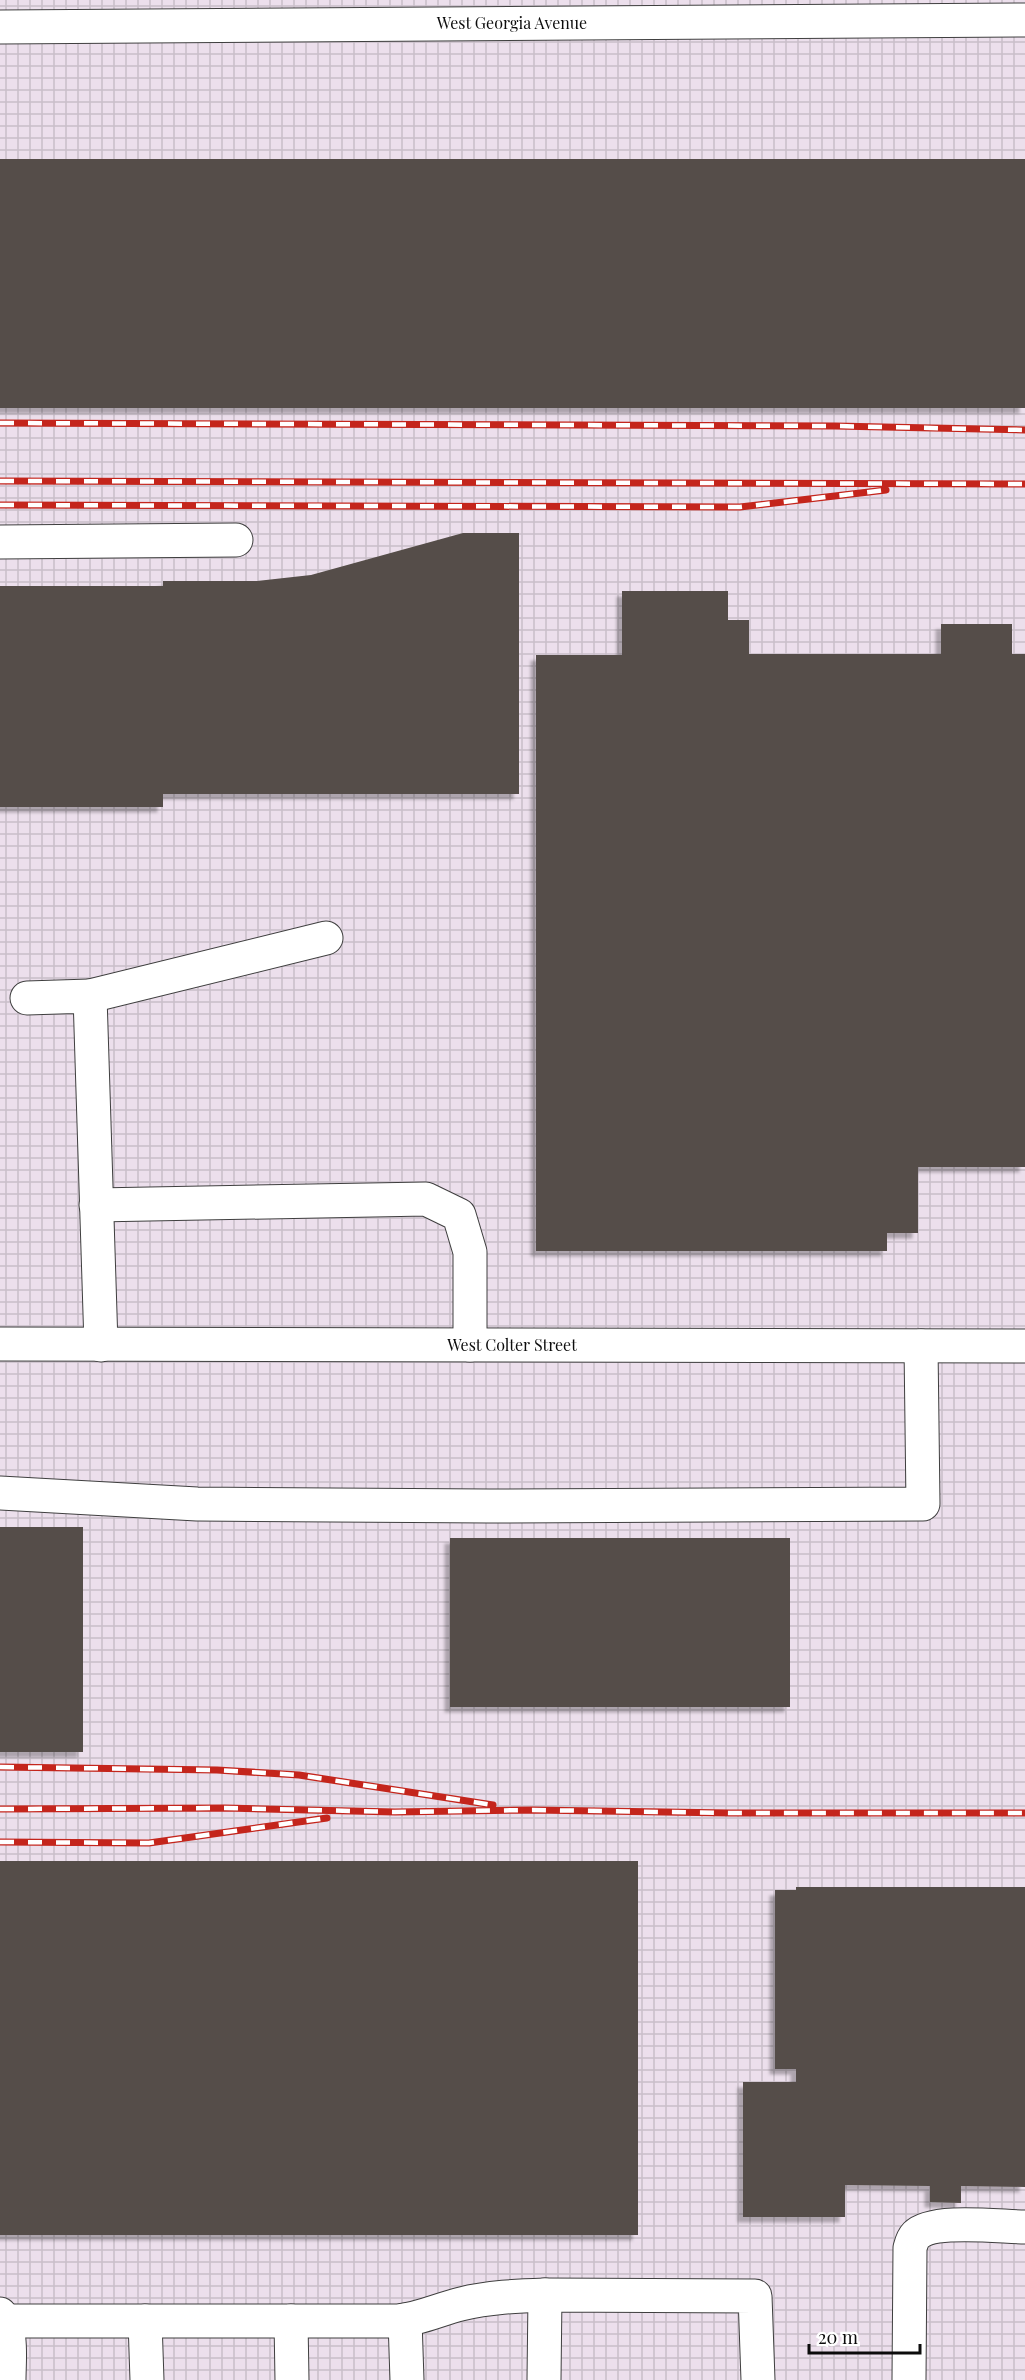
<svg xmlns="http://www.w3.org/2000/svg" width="1025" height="2380" viewBox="0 0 1025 2380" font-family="'Playfair Display',serif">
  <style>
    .industrial { fill: url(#industrial-grid) }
    .building { fill: #554e48; filter: url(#shadow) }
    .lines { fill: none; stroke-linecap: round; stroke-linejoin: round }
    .minor-casing { stroke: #3f3f3f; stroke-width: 35 }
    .minor { stroke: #fff; stroke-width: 33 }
    .rail-casing { stroke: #c4251c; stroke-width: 7 }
    .rail { stroke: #fff; stroke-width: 4.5; stroke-dasharray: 14; stroke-linecap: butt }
    .labels { text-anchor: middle; stroke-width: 6; stroke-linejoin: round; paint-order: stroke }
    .street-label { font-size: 16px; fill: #0c0c0c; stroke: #fff }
  </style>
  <defs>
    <pattern id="industrial-grid" width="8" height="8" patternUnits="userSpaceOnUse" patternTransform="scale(1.5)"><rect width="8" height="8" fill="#ecdfec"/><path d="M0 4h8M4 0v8" fill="none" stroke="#c9bec9"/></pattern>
    <filter id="shadow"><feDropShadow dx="-5.5" dy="5.5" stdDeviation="1.5" flood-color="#0004"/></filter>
  </defs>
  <rect width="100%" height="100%" fill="#fffdeb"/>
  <!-- industrial -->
  <rect class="industrial" x="0" y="0" width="1025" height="2380"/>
  <!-- building -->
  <g class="building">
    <rect x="0" y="159" width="1025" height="249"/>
    <polygon points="463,533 519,533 519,794 163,794 163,807 0,807 0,586 163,586 163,581 257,581 311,575"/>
    <polygon points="622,591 728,591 728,620 749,620 749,654 941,654 941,624 1012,624 1012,654 1025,654 1025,1167 918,1167 918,1233 887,1233 887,1251 536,1251 536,655 622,655"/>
    <rect x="0" y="1527" width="83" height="225"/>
    <rect x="450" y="1538" width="340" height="169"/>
    <rect x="0" y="1861" width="638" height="374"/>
    <polygon points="796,1887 1025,1887 1025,2187 961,2186 961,2203 930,2202 930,2186 845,2185 845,2217 743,2217 743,2082 796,2082 796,2069 775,2069 775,1890 796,1890"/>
  </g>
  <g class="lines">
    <!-- minor casing -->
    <g class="minor-casing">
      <g id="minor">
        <polyline points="0,27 1025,20"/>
        <polyline points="0,542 236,540"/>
        <polyline points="90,996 326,938"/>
        <polyline points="27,998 90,996 101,1345"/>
        <polyline points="96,1205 426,1199 459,1215 470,1252 470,1345"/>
        <polyline points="0,1344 1025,1346"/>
        <polyline points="0,1493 197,1504 489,1506 923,1504 921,1346"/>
        <path d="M0 2314C13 2332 9 2359 9 2380"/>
        <polyline points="405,2320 407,2380"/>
        <path d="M5 2321H398C420 2319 440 2309 461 2304 489 2297 517 2296 545 2295"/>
        <polyline points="145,2321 147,2380"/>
        <polyline points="291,2321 292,2380"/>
        <polyline points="544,2380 545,2295 755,2296 758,2380"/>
        <path d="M909 2380 910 2248C911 2244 913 2238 916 2235 933 2218 1001 2227 1025 2227"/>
      </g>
    </g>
    <!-- minor -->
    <use href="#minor" class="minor"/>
    <!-- rail casing -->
    <g class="rail-casing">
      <g id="rail">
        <polyline points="0,423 835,426 1025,430"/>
        <polyline points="0,481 1025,484"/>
        <polyline points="0,505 740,507 886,490"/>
        <polyline points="0,1767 217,1770 299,1775 493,1805"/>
        <polyline points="0,1809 225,1808 395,1812 533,1810 730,1813 1025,1813"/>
        <polyline points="0,1842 149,1843 327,1818"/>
      </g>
    </g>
    <!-- rail -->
    <use href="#rail" class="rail"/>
  </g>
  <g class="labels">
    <!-- street labels -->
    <g class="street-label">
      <text x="512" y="29">West Georgia Avenue</text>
      <text x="512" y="1351">West Colter Street</text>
    </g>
  </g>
  <!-- scale -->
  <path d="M809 2344v9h111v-9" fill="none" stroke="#0c0c0c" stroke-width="3"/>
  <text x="818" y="2344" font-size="18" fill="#0c0c0c" stroke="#ffffff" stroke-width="4.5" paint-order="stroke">20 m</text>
</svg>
